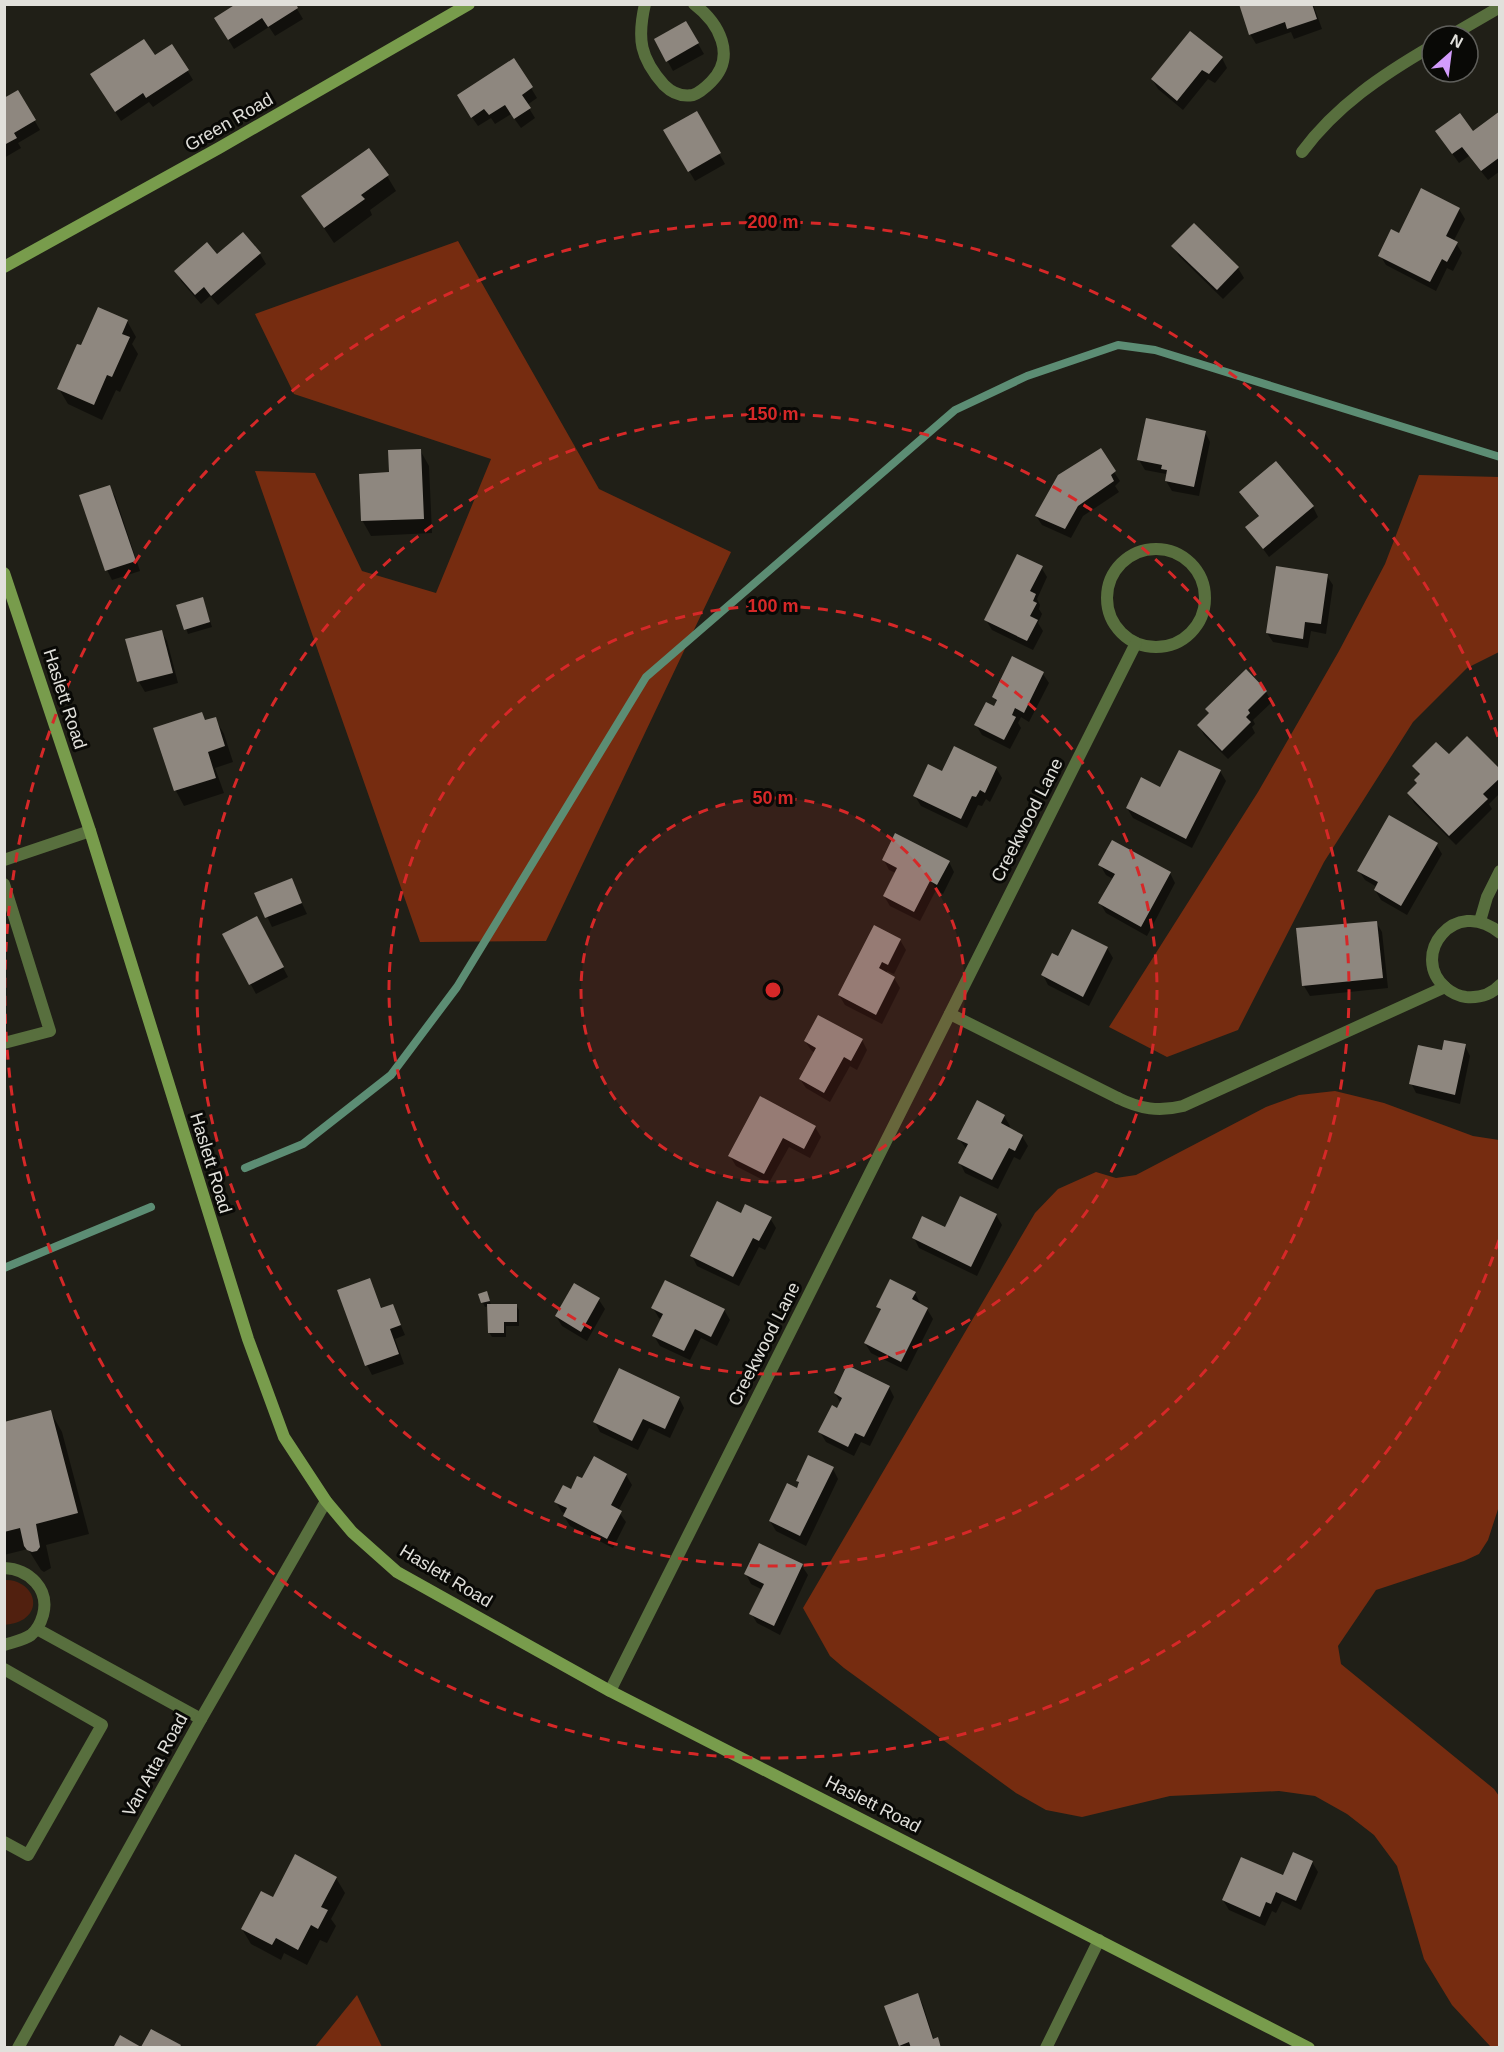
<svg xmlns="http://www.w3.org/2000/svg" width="1504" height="2052" viewBox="0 0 1504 2052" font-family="Helvetica,sans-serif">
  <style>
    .green { fill: #51200f }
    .forest { fill: #762c10 }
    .shadow { fill: #0007 }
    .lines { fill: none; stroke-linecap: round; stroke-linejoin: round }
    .stream { stroke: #5c8d74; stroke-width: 8 }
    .building { fill: #8e877f }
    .lane { stroke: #586f3e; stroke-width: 12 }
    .street { stroke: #586f3e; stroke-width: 12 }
    .secondary { stroke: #789c4c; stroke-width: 12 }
    .ring { fill: none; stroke: #d62828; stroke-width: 3; stroke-dasharray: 10 8 }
    .labels { text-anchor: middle; stroke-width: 6; stroke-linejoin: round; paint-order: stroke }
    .street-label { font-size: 18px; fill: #e1e0db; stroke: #090906 }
    .centre { fill: #d62828; stroke: #090906; stroke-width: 3 }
    .ring-label { font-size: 18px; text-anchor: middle; font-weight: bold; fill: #d62828; stroke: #090906; stroke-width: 6; stroke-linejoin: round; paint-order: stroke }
  </style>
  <rect width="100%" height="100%" fill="#201f17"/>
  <!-- green -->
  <path class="green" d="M5 1580C29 1579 44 1605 24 1619 18 1623 10 1624 5 1625Z"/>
  <!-- forest -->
  <g class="forest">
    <polygon points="458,241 599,489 731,552 546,941 420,942 255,471 315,473 362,571 436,593 491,459 294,394 255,314"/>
    <polygon points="1419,475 1499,477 1499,652 1467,668 1413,722 1324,862 1238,1030 1167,1057 1109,1027 1258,792 1339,651 1385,564"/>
    <polygon points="1335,1091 1384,1103 1473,1136 1499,1140 1500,1503 1488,1540 1479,1554 1464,1561 1376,1590 1338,1646 1341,1664 1494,1789 1499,1796 1499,2047 1490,2046 1452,2005 1424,1959 1397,1866 1374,1835 1347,1814 1315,1796 1279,1791 1170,1796 1082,1817 1046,1810 1016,1793 844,1668 830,1656 803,1608 1035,1213 1058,1189 1096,1172 1116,1178 1136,1175 1266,1107 1299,1095"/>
    <polygon points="357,1995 382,2047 315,2047"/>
  </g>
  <!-- shadow -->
  <g class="shadow">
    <polygon points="294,4 303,19 275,36 269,27 234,49 222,29"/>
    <polygon points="1240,4 1313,4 1322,29 1294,39 1291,32 1256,44 1250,34"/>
    <polygon points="686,23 704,54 673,71 656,40"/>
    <polygon points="154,57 187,70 193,80 153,107 149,102 121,121 97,84"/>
    <polygon points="1222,58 1227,68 1215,83 1208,79 1183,110 1158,89 1152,79"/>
    <polygon points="531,88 537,98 527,105 535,118 521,128 511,114 495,124 491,118 478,126 464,106"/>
    <polygon points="18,92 40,130 18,143 21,148 4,158 4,100"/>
    <polygon points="696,113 725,164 695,181 665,131"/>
    <polygon points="1500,113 1500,171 1488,180 1469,156 1459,163 1443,141 1473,133"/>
    <polygon points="387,176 396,191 370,210 372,215 334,243 303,197"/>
    <polygon points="1459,209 1465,219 1453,242 1456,243 1462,253 1453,271 1447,268 1436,291 1386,265 1380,255 1399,235"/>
    <polygon points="1194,225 1238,268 1244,278 1223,299 1179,256 1173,246"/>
    <polygon points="243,234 260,254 266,264 218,305 210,296 201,304 181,281 176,271 217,257"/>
    <polygon points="127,321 136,337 132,344 138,354 120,392 116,390 102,420 68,404 59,389 82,347"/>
    <polygon points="1205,432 1210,442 1199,496 1172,491 1166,481 1166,474 1145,470 1139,460"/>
    <polygon points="420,450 429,466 432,533 371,536 362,520 390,474"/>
    <polygon points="1114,472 1120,481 1115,486 1119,492 1083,516 1071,538 1042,525 1036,516"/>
    <polygon points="109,487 115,496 140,571 112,580 107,570"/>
    <polygon points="1241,492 1313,507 1318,517 1269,557 1247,527 1259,517"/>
    <polygon points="1041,567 1047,577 1037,599 1040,605 1039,609 1042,614 1038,623 1043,631 1033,650 992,630 986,620"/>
    <polygon points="1327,576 1333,585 1326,634 1311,631 1308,648 1273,642 1267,633"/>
    <polygon points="204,603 212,627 188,634 178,606"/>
    <polygon points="161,631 167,641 178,683 145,692 139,682 127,640"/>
    <polygon points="1246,671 1266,692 1272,702 1253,720 1255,724 1252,727 1255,733 1228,759 1204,735 1199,725"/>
    <polygon points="1043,674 1049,683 1029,722 1021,717 1018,723 1021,728 1010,749 982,735 976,725 995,708 997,703 994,697"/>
    <polygon points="202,714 206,722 215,719 224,734 233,762 215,768 224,793 184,806 176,791 155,729"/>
    <polygon points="1449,756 1500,771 1500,793 1489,804 1492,809 1456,845 1414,803 1409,793 1418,784 1420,776 1414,766"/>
    <polygon points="996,768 1002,778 990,802 986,799 982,806 978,805 967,828 921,806 915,796 942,773"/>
    <polygon points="1220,771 1226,781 1192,848 1133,818 1127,808 1161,789"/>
    <polygon points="1436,844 1442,854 1407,915 1381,900 1375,890 1377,887 1365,880 1359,871"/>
    <polygon points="884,860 949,862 954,872 943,894 936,890 920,921 890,906 884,896 896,873 889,870"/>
    <polygon points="1100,865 1170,873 1175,883 1147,936 1106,913 1100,903 1113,879 1106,875"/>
    <polygon points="291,880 307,914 272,927 256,893"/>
    <polygon points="1376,922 1382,932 1388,988 1310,996 1304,986"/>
    <polygon points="262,927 288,977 256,994 224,935"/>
    <polygon points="900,940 906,950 894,974 887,971 886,974 894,978 900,988 882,1024 845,1005 839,995"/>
    <polygon points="1107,948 1113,958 1089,1006 1048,985 1043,975 1059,958"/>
    <polygon points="862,1040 867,1050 857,1070 850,1066 830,1102 806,1088 800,1079 815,1053 811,1050 805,1041"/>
    <polygon points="1465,1046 1470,1056 1460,1104 1416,1093 1411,1083 1443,1052"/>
    <polygon points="1004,1116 1010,1126 1008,1129 1022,1136 1028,1146 1020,1160 1014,1157 998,1189 965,1173 960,1163 967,1150 959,1139"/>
    <polygon points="815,1127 821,1137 810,1158 789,1147 769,1183 736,1166 730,1156"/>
    <polygon points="741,1215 770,1218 776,1228 765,1250 759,1247 739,1286 697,1266 692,1256"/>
    <polygon points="996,1215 1002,1225 977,1276 919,1248 914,1238"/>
    <polygon points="369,1280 382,1309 392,1305 405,1335 395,1339 404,1364 372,1375 367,1365"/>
    <polygon points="574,1285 599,1300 605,1309 587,1341 562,1326 556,1316"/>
    <polygon points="487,1293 491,1305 516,1305 519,1310 519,1326 506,1326 506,1337 492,1337 489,1332 489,1306 485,1307 483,1303"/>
    <polygon points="915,1293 920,1303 919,1305 927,1309 933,1319 907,1371 871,1353 865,1343 881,1312 878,1307"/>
    <polygon points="653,1308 724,1310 730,1320 717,1346 701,1338 690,1360 660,1346 654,1336 662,1320 659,1318"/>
    <polygon points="889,1387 894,1397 870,1446 861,1442 854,1456 826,1442 820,1432 841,1404 835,1393"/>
    <polygon points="679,1398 684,1408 670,1438 649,1428 638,1450 600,1432 595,1422"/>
    <polygon points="50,1411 62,1432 89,1534 46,1545 51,1568 44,1572 41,1570 28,1549 4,1555 4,1423"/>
    <polygon points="833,1469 838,1479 806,1546 776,1531 770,1521 797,1490 800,1485 797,1481"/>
    <polygon points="626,1475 632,1485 618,1511 626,1522 613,1548 570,1526 564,1516 566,1514 562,1512 556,1502 583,1480"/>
    <polygon points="802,1566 808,1575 780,1635 757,1623 751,1613 763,1590 751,1584 746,1574"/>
    <polygon points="1312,1862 1318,1872 1301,1910 1282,1901 1276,1913 1272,1911 1265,1926 1229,1910 1223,1900 1284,1877"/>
    <polygon points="336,1878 345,1893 331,1919 336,1926 327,1943 320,1940 307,1965 284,1953 281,1960 251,1944 242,1929 274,1899"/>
    <polygon points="918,1995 923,2005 934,2040 937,2039 942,2048 901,2048 900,2045"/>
  </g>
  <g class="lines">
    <!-- stream -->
    <g class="stream">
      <polyline points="245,1168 303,1144 391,1075 457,987 646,677 955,410 1027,376 1118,345 1155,350 1500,457"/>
      <polyline points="4,1268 151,1207"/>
    </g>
  </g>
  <!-- building -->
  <g class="building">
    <polygon points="236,4 296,4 298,8 268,27 262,18 228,40 214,18"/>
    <polygon points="1239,4 1312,4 1317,19 1287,29 1285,22 1249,35"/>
    <polygon points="686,21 699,43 666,62 654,39"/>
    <polygon points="1190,31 1223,57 1209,74 1202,70 1177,101 1151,79"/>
    <polygon points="144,39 155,55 172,44 189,70 146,98 143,93 115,112 90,74"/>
    <polygon points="514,58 533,87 522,95 531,108 514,119 505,105 489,115 484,109 471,118 457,95"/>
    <polygon points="18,90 36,120 14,133 17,138 4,145 4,98"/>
    <polygon points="697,111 721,153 688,172 663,130"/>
    <polygon points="1500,111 1500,157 1481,171 1462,147 1452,154 1435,131 1460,113 1473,131"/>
    <polygon points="369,148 389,175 361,195 365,199 324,228 301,196"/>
    <polygon points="1421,188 1460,208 1446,236 1458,242 1447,262 1442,259 1430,282 1378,256 1391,229 1399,233"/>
    <polygon points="1194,223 1239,267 1217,290 1171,246"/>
    <polygon points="243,232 261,253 211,296 204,287 195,295 174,271 207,242 217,254"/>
    <polygon points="98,307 128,320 122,334 130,337 112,377 107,375 94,405 57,389 77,344 81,345"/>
    <polygon points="1146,418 1206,431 1194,487 1165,481 1167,470 1161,469 1162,465 1137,460"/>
    <polygon points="1101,448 1116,471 1111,475 1114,481 1078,506 1065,529 1035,516 1058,475"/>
    <polygon points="421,449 424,519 361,521 359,474 389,472 388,450"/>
    <polygon points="1276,461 1314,506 1263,549 1245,527 1259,516 1239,492"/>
    <polygon points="110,485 136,561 105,571 79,495"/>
    <polygon points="1017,554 1043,566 1030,591 1036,594 1033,601 1037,603 1030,616 1038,620 1027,641 984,620"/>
    <polygon points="1276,566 1328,574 1321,624 1305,622 1303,639 1266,633"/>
    <polygon points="203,597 210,622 184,630 176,605"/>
    <polygon points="162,630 173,673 137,682 125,639"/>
    <polygon points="1012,656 1044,672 1024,713 1015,708 1012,715 1016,717 1004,740 974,725 986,702 994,706 997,700 992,697"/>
    <polygon points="1246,669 1267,691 1248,710 1250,713 1246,717 1251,722 1222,751 1197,725 1209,713 1205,709"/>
    <polygon points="202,712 205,720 216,717 225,746 208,752 216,778 174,791 153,728"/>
    <polygon points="1467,736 1500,769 1500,778 1483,794 1488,799 1449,836 1407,793 1417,783 1414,780 1420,774 1412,766 1436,742 1449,754"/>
    <polygon points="954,746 997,767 985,793 980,790 976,797 972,796 961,819 913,796 928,764 942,771"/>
    <polygon points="1179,750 1221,770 1186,839 1126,808 1141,777 1160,787"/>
    <polygon points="1389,815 1438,843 1401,906 1374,890 1378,882 1357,871"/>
    <polygon points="895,833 950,861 937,885 930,881 914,912 883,896 897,868 882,860"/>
    <polygon points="1112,840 1171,872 1141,927 1098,903 1115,874 1098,865"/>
    <polygon points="292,878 302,903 265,918 254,893"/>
    <polygon points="257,916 284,967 249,985 222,934"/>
    <polygon points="1377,921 1383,978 1302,986 1296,928"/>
    <polygon points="874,925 901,939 888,965 882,962 879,968 895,977 876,1015 838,995"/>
    <polygon points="1072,929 1108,947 1083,997 1041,975 1052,953 1058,956"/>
    <polygon points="818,1015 863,1039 851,1061 844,1057 824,1093 799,1079 816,1048 804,1041"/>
    <polygon points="1444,1040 1466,1044 1455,1095 1409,1084 1418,1045 1442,1050"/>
    <polygon points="760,1096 816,1126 804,1149 783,1138 764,1174 728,1156"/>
    <polygon points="977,1100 1005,1115 1001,1123 1023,1135 1015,1151 1009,1148 992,1180 958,1163 968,1144 957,1139"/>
    <polygon points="960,1196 997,1214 971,1267 912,1238 922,1216 945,1227"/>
    <polygon points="717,1201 741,1213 745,1204 772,1217 759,1241 753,1238 733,1277 690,1256"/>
    <polygon points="370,1278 381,1308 393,1304 401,1325 390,1329 399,1354 365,1366 337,1290"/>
    <polygon points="890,1279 916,1292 912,1299 928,1308 901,1362 864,1343 881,1309 876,1307"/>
    <polygon points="665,1280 725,1309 711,1337 695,1329 684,1351 652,1336 663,1314 651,1308"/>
    <polygon points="574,1283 600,1298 581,1332 555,1316"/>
    <polygon points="487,1291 490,1301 481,1303 478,1294"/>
    <polygon points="487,1304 517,1304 517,1322 504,1322 504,1333 488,1333"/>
    <polygon points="847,1365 890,1386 864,1437 855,1433 848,1447 818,1432 832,1405 837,1408 842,1398 834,1393"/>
    <polygon points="619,1368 680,1397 665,1429 643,1419 632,1441 593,1422"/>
    <polygon points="51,1410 78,1513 36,1524 40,1547 37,1551 32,1552 27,1550 24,1546 20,1528 4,1532 4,1422"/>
    <polygon points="808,1455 834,1467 800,1536 769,1521 787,1483 797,1488 799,1482 796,1481"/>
    <polygon points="594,1456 627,1474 611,1505 622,1511 607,1539 563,1516 567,1508 554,1502 563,1485 571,1489 577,1476 582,1478"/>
    <polygon points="759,1543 803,1564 774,1626 749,1614 764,1584 744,1574"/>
    <polygon points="1293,1852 1313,1861 1296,1901 1276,1892 1271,1904 1266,1902 1260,1917 1222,1900 1241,1857 1283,1875"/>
    <polygon points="295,1854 337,1877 321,1907 328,1910 318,1929 311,1925 298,1950 276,1938 272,1945 241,1929 261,1891 273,1897"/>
    <polygon points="918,1993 933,2039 938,2037 941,2048 911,2048 909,2042 899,2046 884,2006"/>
    <polygon points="151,2029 181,2045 179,2048 113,2048 120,2035 141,2047"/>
  </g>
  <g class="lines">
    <!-- lane -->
    <g class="lane">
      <path d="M645 4C637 39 640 58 664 85 672 93 682 97 693 95 699 93 706 87 711 82 737 56 719 23 694 4"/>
      <polyline points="4,860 90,831"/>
      <polyline points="4,884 50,1031 4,1043"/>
      <path d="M1118 1098C1140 1109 1159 1112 1183 1106L1445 987"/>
      <path d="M4 1568C29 1569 50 1589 43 1615 41 1622 37 1630 31 1635 24 1640 13 1642 4 1645"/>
      <polyline points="37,1629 201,1719"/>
      <polyline points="4,1669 102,1725 28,1855 4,1842"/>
    </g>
    <!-- street -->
    <g class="street">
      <polyline points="1450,36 1500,7"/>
      <path d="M1302 152C1336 106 1382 75 1432 46"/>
      <circle cx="1156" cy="598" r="49"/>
      <polyline points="1480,921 1487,897 1500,871"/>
      <path d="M1500 933C1455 895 1408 956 1446 988 1452 993 1458 996 1466 997 1479 998 1491 995 1500 985"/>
      <polyline points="950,1014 1118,1098"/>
      <polyline points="610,1691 1136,643"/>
      <polyline points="18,2048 201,1719 326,1501"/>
      <polyline points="1046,2048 1099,1940"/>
    </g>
    <!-- secondary -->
    <g class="secondary">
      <polyline points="4,267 219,148 469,4"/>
      <polyline points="4,573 90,831 248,1339 284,1437 326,1501 352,1532 397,1572 610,1691 1309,2048"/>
    </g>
  </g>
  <!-- distance rings -->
  <circle cx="773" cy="990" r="192" fill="#d62828" fill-opacity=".12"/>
  <g class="ring">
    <circle cx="773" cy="990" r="192"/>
    <circle cx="773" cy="990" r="384"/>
    <circle cx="773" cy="990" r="576"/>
    <path d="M1499 1240A768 768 0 1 1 1499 740"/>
  </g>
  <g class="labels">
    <!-- street labels -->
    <g class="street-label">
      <text transform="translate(229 122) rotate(-30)" y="6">Green Road</text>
      <text transform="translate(65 699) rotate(72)" y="6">Haslett Road</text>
      <text transform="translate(1027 820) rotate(-63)" y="6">Creekwood Lane</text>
      <text transform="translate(211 1163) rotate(73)" y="6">Haslett Road</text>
      <text transform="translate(764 1344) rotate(-63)" y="6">Creekwood Lane</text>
      <text transform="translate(446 1576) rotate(31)" y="6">Haslett Road</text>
      <text transform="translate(155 1765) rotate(-61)" y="6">Van Atta Road</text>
      <text transform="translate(873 1804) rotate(27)" y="6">Haslett Road</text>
    </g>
  </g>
  <circle cx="773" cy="990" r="9" class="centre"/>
  <g class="ring-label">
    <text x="773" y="228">200 m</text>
    <text x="773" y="420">150 m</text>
    <text x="773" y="612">100 m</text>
    <text x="773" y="804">50 m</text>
  </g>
  <!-- border -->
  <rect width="1504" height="2052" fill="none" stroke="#e1e0db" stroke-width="12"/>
  <!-- north arrow -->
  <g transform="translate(1450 54) rotate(28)"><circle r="28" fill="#090906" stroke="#5f5f5b" stroke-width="1.5"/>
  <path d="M0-4.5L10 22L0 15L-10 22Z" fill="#d39cfc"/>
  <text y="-9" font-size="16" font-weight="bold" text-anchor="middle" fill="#e1e0db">N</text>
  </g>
</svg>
